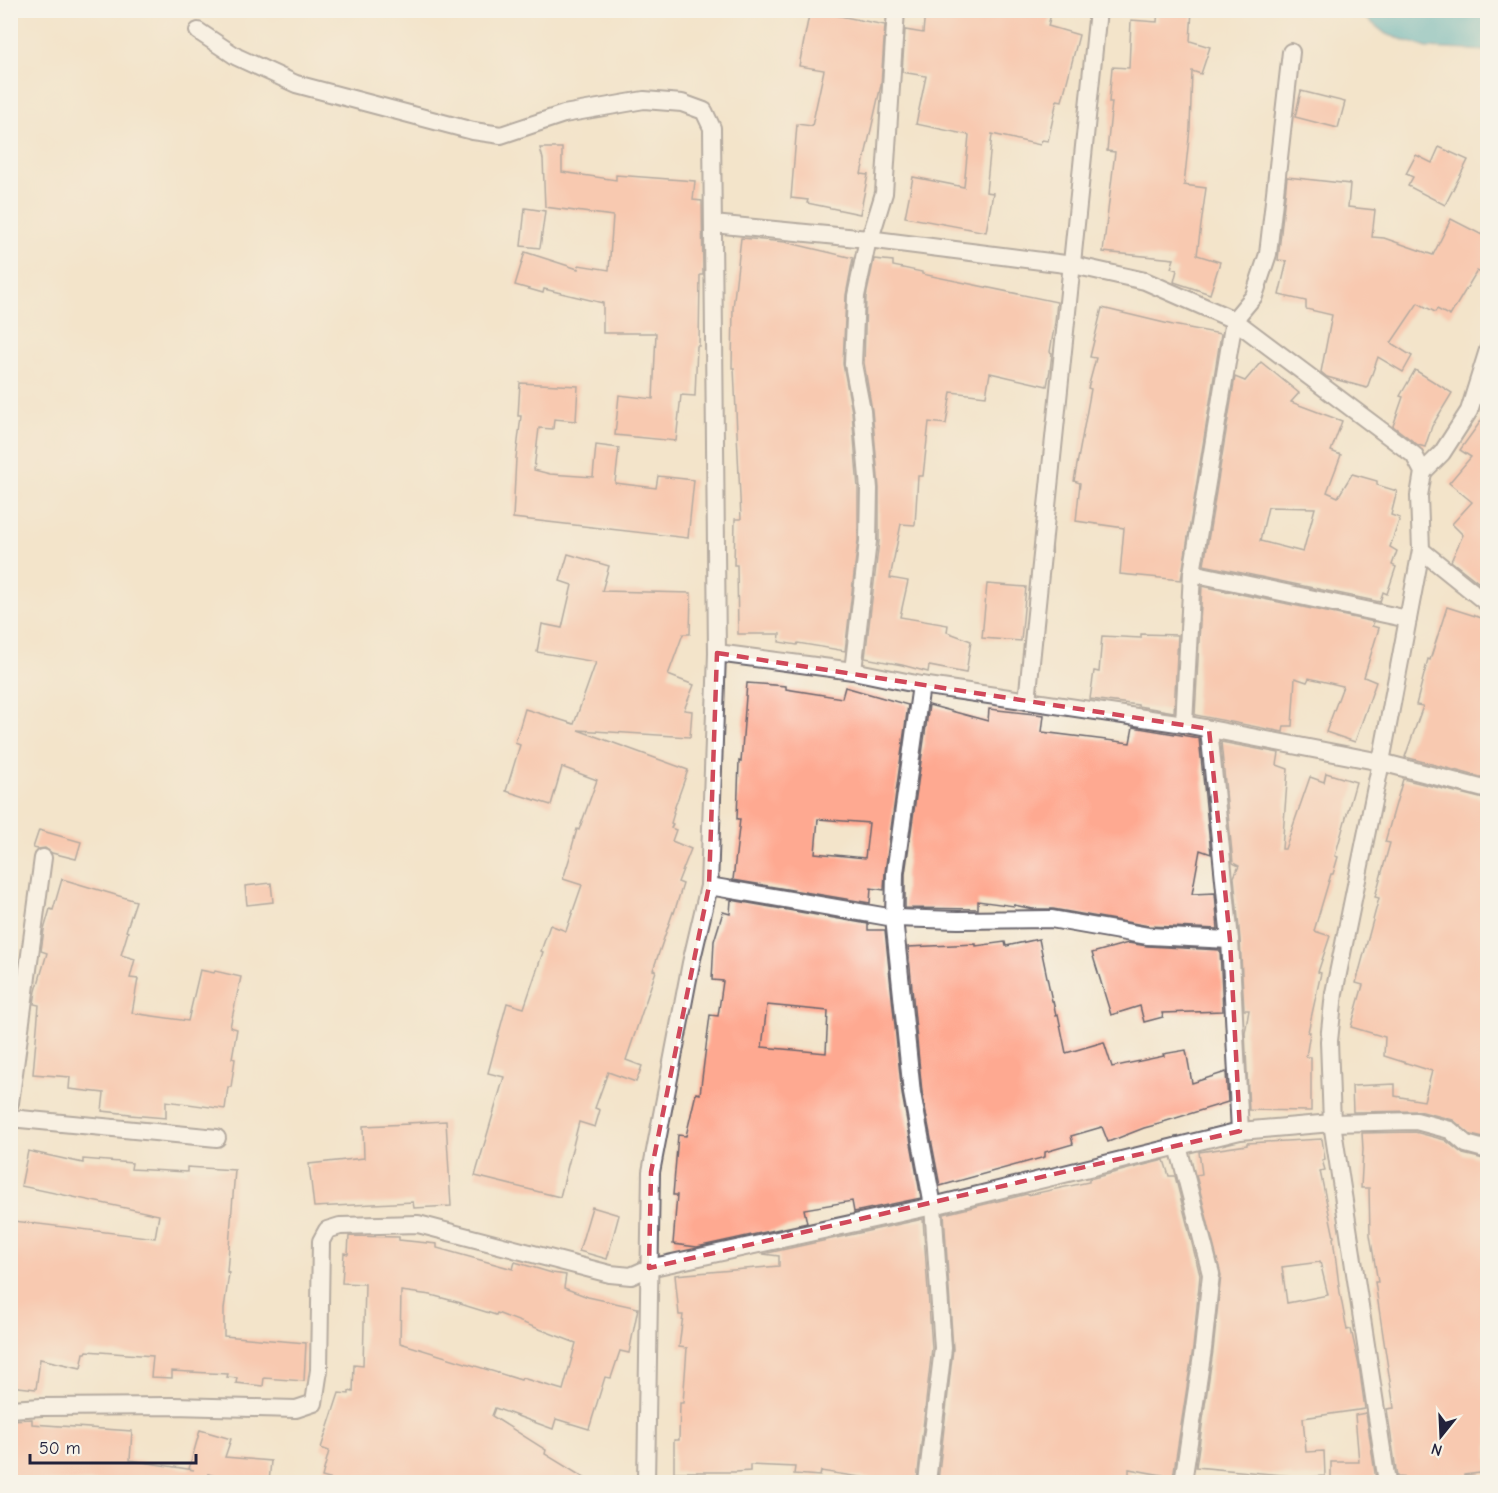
<svg xmlns="http://www.w3.org/2000/svg" width="1498" height="1493" viewBox="0 0 1498 1493" font-family="'Comic Neue',sans-serif">
  <style>
    .water { fill: #42afbf; stroke: #32687d; stroke-width: 1.5 }
    .building { fill: #fea991; fill-rule: evenodd }
    .lines { fill: none; stroke-linecap: round; stroke-linejoin: round }
    .minor-casing { stroke: #6b666d; stroke-width: 20 }
    .minor { stroke: #fff; stroke-width: 16 }
    .marked { fill: none; stroke: #d1495b; stroke-width: 4.5; stroke-dasharray: 12 8; stroke-linejoin: round }
  </style>
  <rect width="100%" height="100%" fill="#f7f3e8"/>
  <filter id="ink" filterUnits="userSpaceOnUse"><feTurbulence type="fractalNoise" baseFrequency=".0167" numOctaves="2"/><feDisplacementMap in="SourceGraphic" scale="12" xChannelSelector="R" yChannelSelector="G"/><feConvolveMatrix kernelMatrix="1 2 1 2 8 2 1 2 1" color-interpolation-filters="sRGB"/></filter>
  <filter id="wash" filterUnits="userSpaceOnUse"><feTurbulence type="fractalNoise" baseFrequency=".008" numOctaves="4" result="noise"/><feDisplacementMap in="SourceGraphic" scale="24" xChannelSelector="R" yChannelSelector="G"/><feGaussianBlur stdDeviation="1.35" result="paint"/><feColorMatrix in="noise" values="0 0 0 0 0 0 0 0 0 0 0 0 0 0 0 0 0 1.4 0 .05"/><feComposite in="paint" operator="in"/></filter>
  <g filter="url(#wash)">
    <rect width="100%" height="100%" fill="#f3e4ca"/>
    <!-- water -->
    <polygon class="water" points="1357,11 1487,11 1487,51 1427,48 1386,34"/>
    <g id="blocks">
      <!-- building -->
      <g class="building">
        <polygon points="810,10 885,25 881,85 861,174 868,175 860,214 807,203 808,200 791,198 797,124 812,126 824,70 799,66"/>
        <polygon points="925,10 1052,10 1048,26 1079,35 1062,101 1057,100 1048,141 1042,140 1040,145 992,134 986,192 993,193 986,232 905,217 913,177 964,187 969,135 916,124 926,76 902,72 905,30 923,33"/>
        <polygon points="1158,10 1192,10 1190,41 1210,47 1201,74 1192,71 1190,128 1184,185 1206,188 1197,255 1220,262 1210,294 1174,282 1177,270 1171,268 1174,259 1103,252 1115,152 1107,151 1112,102 1109,102 1112,67 1129,68 1131,20 1157,22"/>
        <polygon points="1301,91 1345,102 1338,128 1295,117"/>
        <polygon points="1439,147 1468,160 1445,205 1408,186 1413,177 1406,174 1416,155 1432,163"/>
        <polygon points="540,148 562,148 562,172 616,180 616,175 695,181 693,200 702,201 703,275 700,275 699,346 697,346 695,396 681,395 676,441 615,435 619,395 653,399 656,333 603,333 603,303 544,289 543,293 515,285 525,252 578,269 579,265 609,270 613,216 545,207 543,159"/>
        <polygon points="1287,177 1350,184 1348,207 1375,210 1372,237 1384,238 1433,255 1451,219 1488,238 1488,260 1481,273 1477,271 1450,316 1437,309 1435,312 1418,303 1391,343 1412,356 1403,372 1378,357 1367,388 1327,377 1321,372 1332,315 1306,309 1306,301 1279,295 1287,261 1278,260"/>
        <polygon points="525,208 545,211 540,248 521,246"/>
        <polygon points="741,238 785,242 853,258 846,295 843,364 852,412 858,489 858,540 845,651 798,643 797,645 779,642 780,634 738,634 737,565 734,565 735,519 741,519 734,368 732,368 733,308"/>
        <polygon points="874,259 893,261 893,266 922,272 922,274 1057,302 1055,322 1050,352 1052,353 1050,370 1047,386 990,373 986,396 951,392 946,424 929,422 923,476 918,476 915,525 901,524 890,578 908,581 900,617 948,625 947,632 971,641 966,673 929,666 928,672 902,665 865,658 879,541 879,488 872,410 864,363 866,297"/>
        <polygon points="1102,308 1173,325 1221,334 1181,580 1120,574 1124,528 1076,521 1080,483 1074,481 1091,389 1088,388 1096,358 1090,357"/>
        <path d="M1261 362 1299 393 1291 402 1342 421 1331 451 1341 455 1327 492 1338 497 1352 474 1377 481V485L1397 491 1391 515 1400 518 1390 547 1397 551 1392 565 1396 567 1387 594 1383 592 1380 602 1204 565 1235 377 1245 381ZM1268 507 1315 508 1303 552 1260 541Z"/>
        <polygon points="1415,370 1452,393 1432,426 1425,447 1418,445 1393,426 1403,397 1400,396"/>
        <polygon points="520,383 578,386 576,421 554,419 553,429 539,428 534,470 550,474 593,477 596,445 619,448 615,483 656,488 658,476 694,480 688,538 513,518 516,458 521,416 518,416"/>
        <polygon points="1488,411 1488,587 1478,582 1451,561 1463,535 1452,524 1472,502 1449,483 1471,457 1460,450"/>
        <polygon points="568,554 609,566 602,591 691,593 690,634 683,634 668,675 694,685 684,710 692,711 690,737 578,730 688,770 673,812 674,813 671,823 673,824 671,828 676,830 672,841 691,849 678,882 683,884 674,913 673,912 653,970 656,971 626,1060 642,1066 636,1082 608,1072 595,1108 600,1110 595,1127 579,1122 560,1197 475,1176 504,1077 488,1073 507,1003 524,1008 543,952 541,951 550,925 566,931 582,885 563,879 571,854 570,854 577,829 579,830 597,780 562,767 551,805 506,791 520,745 515,743 525,709 574,724 596,662 537,652 542,624 562,628 572,585 560,581"/>
        <polygon points="987,584 1026,587 1021,641 982,638"/>
        <polygon points="1202,586 1374,622 1372,626 1379,628 1364,677 1376,682 1355,742 1326,732 1343,686 1309,678 1307,682 1295,678 1292,726 1284,726 1283,732 1195,715"/>
        <polygon points="1447,607 1488,620 1488,779 1405,757 1423,706 1416,705 1428,659 1430,660"/>
        <polygon points="1141,634 1178,635 1174,712 1138,706 1138,705 1090,699 1094,671 1099,672 1102,636 1141,638"/>
        <path d="M747 683 786 686V689L842 698 845 687 908 705 885 872 884 890 871 888 870 903 733 880 740 819H737L739 761 741 762ZM818 819 869 823 865 858 815 853Z"/>
        <polygon points="929,705 988,721 989,709 1044,715 1042,732 1130,743 1133,727 1199,738 1211,854 1200,850 1192,894 1215,893 1218,929 1149,926 1053,909 1033,909 1014,905 1014,906 978,901 978,909 905,908 905,874"/>
        <polygon points="1221,742 1279,753 1277,765 1288,769 1282,849 1285,849 1310,777 1324,782 1326,773 1356,782 1335,856 1338,857 1333,874 1331,874 1314,931 1330,936 1318,972 1321,973 1308,1032 1310,1032 1306,1057 1311,1057 1311,1111 1249,1110 1245,1033 1249,1010 1244,1010 1240,939 1234,877 1239,866 1233,863"/>
        <polygon points="1403,779 1488,800 1488,1139 1471,1135 1453,1120 1419,1111 1353,1112 1352,1086 1395,1084 1395,1096 1424,1101 1432,1071 1384,1056 1385,1037 1351,1027 1363,985 1356,983 1379,898 1375,897 1390,843 1385,842"/>
        <polygon points="39,830 81,842 76,859 52,853 45,848 38,849 33,848"/>
        <polygon points="62,879 136,901 126,931 128,932 121,955 135,959 130,978 138,979 132,1013 188,1021 200,970 214,973 215,971 241,977 230,1027 237,1029 232,1058 235,1059 231,1087 228,1087 225,1109 166,1101 166,1118 130,1115 130,1114 102,1111 104,1093 69,1089 70,1077 33,1074 39,1005 34,1004 36,991 47,953 41,951 44,930 50,909 53,910"/>
        <polygon points="271,883 273,902 247,905 245,886"/>
        <path d="M731 900 868 924V930H885L902 1094 921 1198 854 1212 852 1201 804 1209 807 1223 697 1247 673 1244 677 1195H673L678 1135 686 1136 696 1093 700 1094 710 1015 718 1016 723 981 712 980 714 941 723 912 730 914ZM767 1005 828 1011 826 1053 762 1047Z"/>
        <polygon points="1039,939 1052,1001 1053,1001 1056,1015 1058,1014 1066,1053 1104,1042 1112,1067 1164,1056 1163,1054 1186,1050 1192,1083 1226,1072 1228,1102 1163,1122 1163,1123 1144,1128 1108,1142 1102,1127 1071,1136 1073,1144 1045,1152 1045,1157 940,1186 922,1092 908,947 976,944 976,946 1005,942 1006,946"/>
        <polygon points="1128,943 1147,946 1220,950 1223,1011 1162,1013 1163,1017 1144,1022 1140,1006 1111,1015 1092,953"/>
        <polygon points="446,1121 451,1206 414,1208 413,1202 314,1207 309,1164 364,1158 363,1126 409,1124 408,1123"/>
        <polygon points="1415,1132 1445,1140 1463,1154 1488,1160 1488,1472 1464,1475 1463,1482 1397,1477 1387,1409 1394,1408 1375,1282 1378,1282 1370,1235 1369,1188 1361,1188 1363,1149 1362,1133"/>
        <path d="M1322 1139 1325 1159 1322 1160 1325 1170 1320 1171 1334 1237 1333 1238 1340 1293 1347 1330 1351 1329 1359 1366 1365 1409 1303 1418 1306 1452 1324 1451 1325 1476 1292 1478V1476L1196 1467 1213 1351 1221 1275 1196 1175 1202 1174 1199 1152 1247 1145V1143ZM1320 1262 1328 1295 1287 1303 1282 1267Z"/>
        <polygon points="28,1151 83,1163 83,1159 132,1163 131,1169 187,1172 187,1167 235,1170 227,1272 229,1273 224,1309 224,1336 306,1343 304,1381 264,1378 263,1386 236,1383 237,1378 227,1377 228,1374 172,1371 172,1378 151,1377 153,1356 87,1351 86,1353 84,1353 81,1368 40,1359 36,1389 10,1386 10,1249 14,1221 155,1238 159,1215 21,1186"/>
        <polygon points="1164,1160 1169,1176 1175,1176 1200,1275 1193,1348 1173,1477 1129,1469 1129,1481 1073,1480 1036,1482 949,1482 938,1481 953,1349 944,1214 1015,1197 1027,1194 1028,1195 1089,1182 1089,1179"/>
        <polygon points="592,1207 619,1215 607,1259 579,1251"/>
        <polygon points="923,1219 932,1348 917,1481 866,1478 821,1471 820,1476 794,1474 795,1467 750,1465 750,1471 736,1472 674,1472 674,1440 679,1440 680,1403 683,1403 687,1348 679,1347 683,1315 679,1315 675,1275 779,1266 779,1256 763,1254"/>
        <path d="M349 1236 399 1237V1240L437 1244V1248L513 1269 515 1262 552 1273 566 1275 564 1288 588 1297 638 1308 629 1353 620 1351 611 1378 605 1377 589 1429 556 1419 553 1429 495 1408 492 1416 546 1450 545 1454 591 1482H340L322 1477 329 1451 321 1448 339 1393 349 1394V1391L353 1392 354 1365 363 1366 365 1284 342 1283 344 1253 348 1254ZM401 1291 431 1295 461 1303 460 1304 496 1315 497 1313 576 1343 563 1390 522 1378 521 1380 400 1343Z"/>
        <polygon points="1366,1413 1376,1480 1331,1480 1331,1462 1359,1462 1355,1415"/>
        <polygon points="32,1419 32,1424 132,1431 130,1460 194,1470 189,1469 200,1430 231,1439 225,1457 271,1461 269,1482 236,1482 208,1474 207,1482 10,1481 10,1420"/>
      </g>
    </g>
  </g>
  <g filter="url(#ink)">
    <use href="#blocks" fill-opacity="0" stroke="#6b666d" stroke-width="1.5"/>
    <g class="lines">
      <!-- minor casing -->
      <g class="minor-casing">
        <g id="minor">
          <polyline points="198,31 237,57 296,84 473,131 501,135 564,114 644,100 682,103 704,111 712,128 717,653 709,886 691,963 651,1172 646,1482"/>
          <polyline points="713,224 868,239 1073,265 1145,281 1234,320 1414,455 1423,472 1419,496 1421,550 1381,762 1334,993 1329,1041 1332,1123 1387,1482"/>
          <polyline points="1423,472 1442,453 1469,411 1488,350"/>
          <polyline points="1421,550 1488,604"/>
          <polyline points="1192,573 1408,619"/>
          <polyline points="717,653 853,671 921,685 1184,724 1381,762 1488,790"/>
          <polyline points="853,671 868,541 869,489 862,411 853,364 856,296 868,239 873,229 884,193 896,10"/>
          <polyline points="921,685 895,873 894,918 912,1093 933,1206 943,1348 927,1482"/>
          <polyline points="1027,701 1098,10"/>
          <polyline points="1184,724 1192,573 1234,320 1254,296 1268,254 1291,52"/>
          <polyline points="1209,729 1230,940 1240,1131"/>
          <polyline points="709,886 894,918 958,920 1051,919 1148,936 1230,940"/>
          <polyline points="10,1103 43,858"/>
          <polyline points="10,1118 217,1138"/>
          <polyline points="1178,1146 1211,1274 1203,1349 1183,1482"/>
          <polyline points="10,1409 42,1407 173,1406 296,1409 314,1403 319,1370 321,1241 327,1230 340,1226 418,1224 610,1274 631,1276 649,1268 933,1206 1240,1131 1332,1123 1416,1121 1450,1130 1466,1144 1488,1150"/>
        </g>
      </g>
      <!-- minor -->
      <use href="#minor" class="minor"/>
    </g>
  </g>
  <!-- marked area -->
  <path d="M0 0H1498V1493H0ZM717 653 1209 729 1230 940 1240 1131 649 1268 651 1172 709 886Z" fill="#f3e4ca" fill-opacity=".55" fill-rule="evenodd"/>
  <path class="marked" d="M717 653 1209 729 1230 940 1240 1131 649 1268 651 1172 709 886Z"/>
  <!-- margin -->
  <rect width="1498" height="1493" fill="none" stroke="#f7f3e8" stroke-width="36"/>
  <!-- north arrow -->
  <g transform="translate(1441 1436) rotate(198)" stroke="#f7f3e8" stroke-width="4.5" paint-order="stroke">
  <path d="M0-4.5L10 22L0 15L-10 22Z" fill="#22223b"/>
  <text y="-9" font-size="16" font-weight="bold" text-anchor="middle" fill="#22223b">N</text>
  </g>
  <!-- scale -->
  <path d="M30 1454v9h166v-9" fill="none" stroke="#22223b" stroke-width="3"/>
  <text x="39" y="1454" font-size="18" fill="#22223b" stroke="#f7f3e8" stroke-width="4.5" paint-order="stroke">50 m</text>
</svg>
